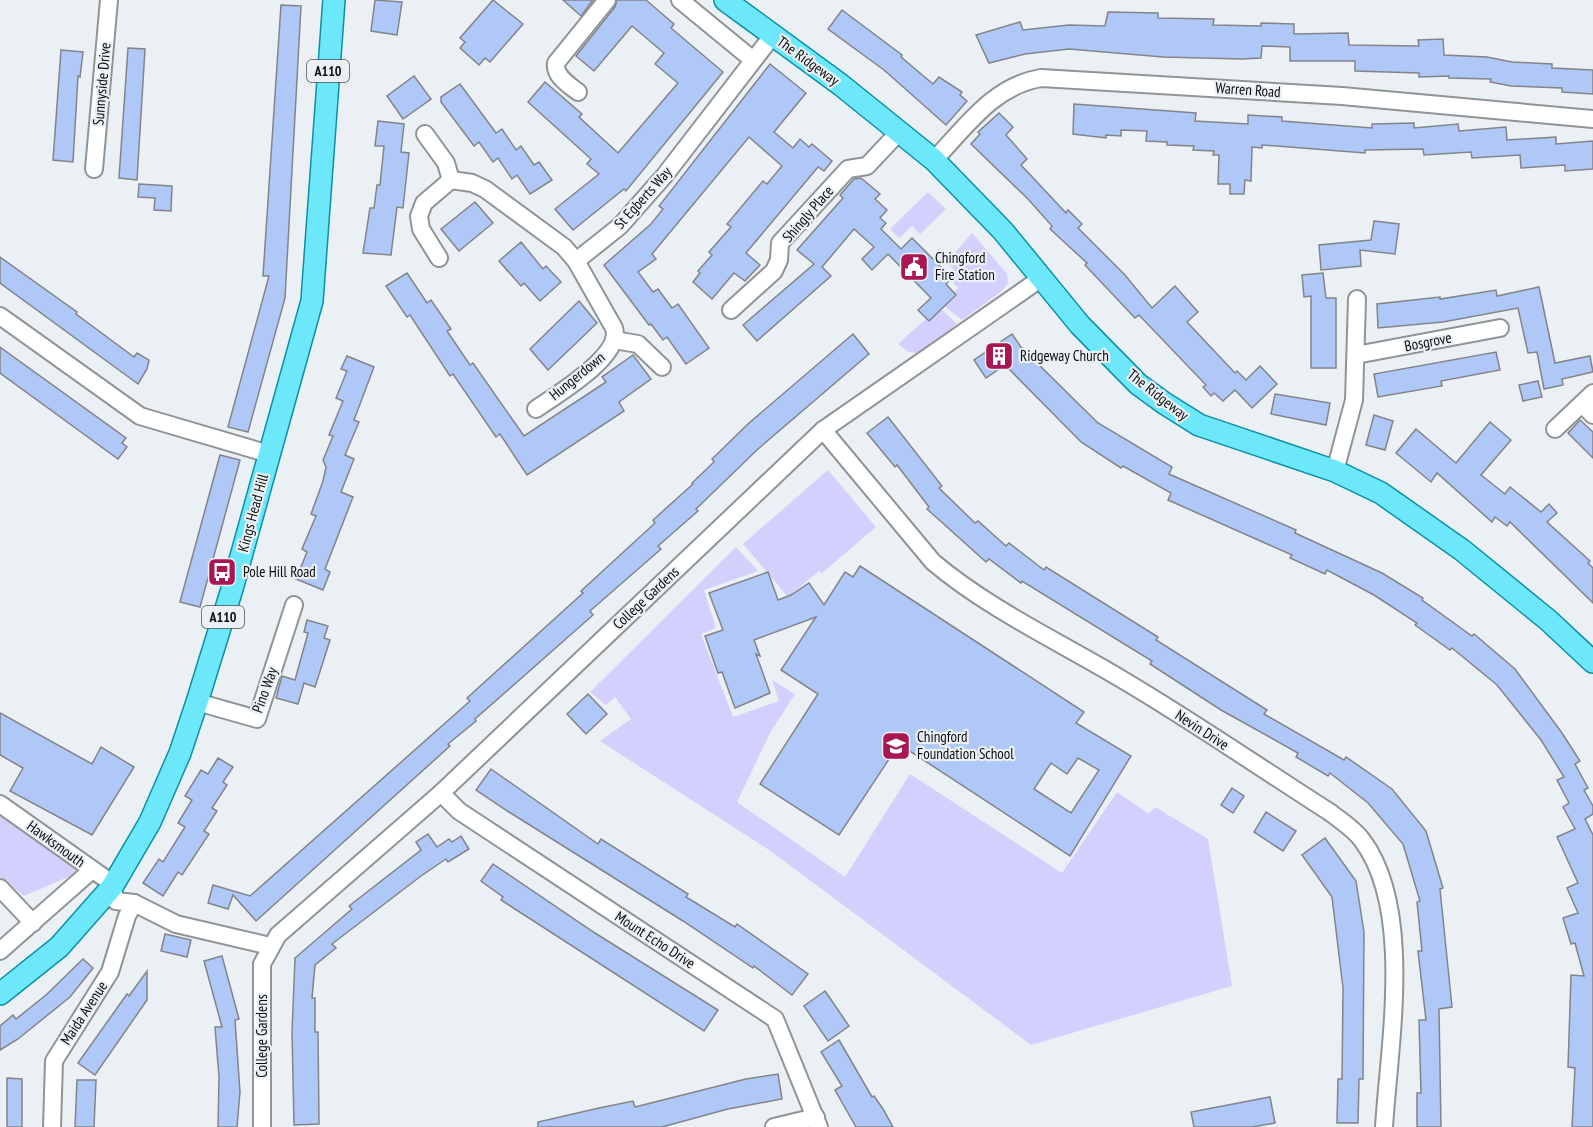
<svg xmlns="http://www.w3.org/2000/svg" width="1593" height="1127" viewBox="0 0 1593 1127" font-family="'PT Sans Narrow',sans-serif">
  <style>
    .green { fill: #d3d0fe }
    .building { fill: #afc8f7; stroke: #828489; stroke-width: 1.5; fill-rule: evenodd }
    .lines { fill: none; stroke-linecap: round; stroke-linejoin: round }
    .minor-casing { stroke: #8f9497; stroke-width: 20 }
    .major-casing { stroke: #0b90a5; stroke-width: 24 }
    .minor { stroke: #fff; stroke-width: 16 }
    .major { stroke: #6de7fa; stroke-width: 21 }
    .labels { text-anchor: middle; stroke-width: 4.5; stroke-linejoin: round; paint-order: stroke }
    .shield { fill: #ebf0f4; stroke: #4f5153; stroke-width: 1.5 }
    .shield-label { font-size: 14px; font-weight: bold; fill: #0c0d0e }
    .street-label { font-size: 15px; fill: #0c0d0e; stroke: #ebf0f4 }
    .poi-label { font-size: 15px; fill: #0c0d0e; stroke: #ebf0f4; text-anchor: start }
  </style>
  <rect width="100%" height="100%" fill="#ebf0f4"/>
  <!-- green -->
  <g class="green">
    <polygon points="928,192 946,209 920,234 912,226 899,238 890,229"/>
    <polygon points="972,233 1007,274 1008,283 1002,291 962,320 942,304 958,288 948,277 954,270 947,262"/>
    <polygon points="939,307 957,324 917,353 909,352 898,344"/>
    <polygon points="828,470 876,527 822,573 819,571 788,597 743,544"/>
    <polygon points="736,547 758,571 704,590 716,628 701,634 733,717 779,701 772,680 795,694 770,733 737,802 845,877 910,774 1062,873 1117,792 1149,814 1155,807 1208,839 1232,986 1031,1045 772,852 600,741 631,719 615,697 606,705 590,692"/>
    <polygon points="0,813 82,871 24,896 0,877"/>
  </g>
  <!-- building -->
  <g class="building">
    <polygon points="375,0 402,2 397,35 371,31"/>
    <polygon points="493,0 523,24 490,62 485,58 479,65 460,48 465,42 460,38"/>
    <polygon points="563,0 593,0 581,16"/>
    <polygon points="617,0 646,0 674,24 671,28 723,72 626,191 624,189 573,230 555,209 599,174 587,164 591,159 528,102 545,82 582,114 579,117 618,153 678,83 655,64 664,53 632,26 594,71 576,56 615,7"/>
    <polygon points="281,5 301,6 285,298 248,432 228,427 269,276 263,276"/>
    <polygon points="842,10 902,55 901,57 933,84 939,77 962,92 960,95 967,101 946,125 884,70 828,29"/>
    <polygon points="1108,12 1158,13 1158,18 1214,19 1213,25 1261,26 1261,23 1294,24 1294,34 1348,33 1349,45 1419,46 1418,40 1443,39 1444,55 1487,57 1512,62 1552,64 1552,68 1593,70 1593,94 1562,92 1562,88 1511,86 1490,82 1491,79 1449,78 1449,76 1419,77 1419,73 1355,71 1355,61 1290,61 1290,47 1262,46 1261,58 1242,59 1163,57 1069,49 1025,54 989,63 976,35 1020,22 1023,30 1069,25 1105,26"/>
    <polygon points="128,48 145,49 137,180 119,178"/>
    <polygon points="61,50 83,52 80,77 78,76 73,162 53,160"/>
    <polygon points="770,64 806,93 774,132 793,148 800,139 809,147 812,144 832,161 824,171 818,167 746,253 760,265 745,281 734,273 712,299 693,282 700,273 698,271 712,255 709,252 731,227 727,224 763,181 767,184 782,166 749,137 652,254 656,259 638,272 653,292 658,289 672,308 678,304 709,348 686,364 667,337 663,340 651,324 649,325 604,265 651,224 663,209 659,206"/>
    <polygon points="414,76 431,99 403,119 387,96"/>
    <polygon points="460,84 496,133 502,129 516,150 521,146 534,165 539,162 552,180 530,194 517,175 512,179 498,158 493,162 479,142 474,146 441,102 441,97"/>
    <polygon points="1074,104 1196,113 1195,121 1248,124 1248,115 1282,117 1282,121 1372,128 1372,124 1414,123 1414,128 1458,124 1459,131 1506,127 1507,140 1556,137 1556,144 1593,141 1593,169 1565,171 1565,165 1521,168 1520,155 1472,158 1471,152 1424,155 1423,149 1365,150 1365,153 1262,145 1262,148 1252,147 1251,181 1245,180 1244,194 1230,194 1230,184 1218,184 1219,155 1213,155 1214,151 1193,150 1194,146 1167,145 1167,142 1146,141 1147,131 1121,130 1121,136 1106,135 1106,138 1073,134"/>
    <polygon points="999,113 1013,127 1006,135 1027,159 1021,165 1066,213 1068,210 1082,224 1078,228 1125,275 1152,308 1175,286 1198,312 1187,322 1235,373 1237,371 1246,380 1260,366 1277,384 1252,408 1235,390 1223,401 1214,393 1211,396 1203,387 1206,385 1139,315 1135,318 1085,265 1087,263 1050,229 1052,226 1028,199 971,144 980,134 978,132"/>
    <polygon points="378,121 404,124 401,152 409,153 403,208 397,207 391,255 363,253 370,208 374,208 377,185 380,185 384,146 375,146"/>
    <polygon points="861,178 880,194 875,199 887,210 880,218 886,223 881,229 901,249 912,238 952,278 946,284 956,295 929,321 918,310 931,298 888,254 872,270 862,259 874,247 854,229 822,267 831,276 757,341 743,325 814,264 797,250 843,198 840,195 854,179"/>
    <polygon points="139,184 172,186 171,211 154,210 155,198 138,197"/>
    <polygon points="475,202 493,223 459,251 441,229"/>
    <polygon points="1374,221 1399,224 1395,254 1360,250 1361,266 1321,270 1319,245 1371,240"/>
    <polygon points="521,242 543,269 546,266 561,282 540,301 524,283 521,286 499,261"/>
    <polygon points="0,257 77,312 76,314 134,357 137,353 149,360 147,369 138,384 0,283"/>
    <polygon points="407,273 427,303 431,300 451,329 447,331 470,365 473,363 524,436 606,382 602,377 633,355 651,379 619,402 624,411 527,475 500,434 496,437 453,374 450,376 410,315 407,317 386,286"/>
    <polygon points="1323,273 1326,298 1336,298 1336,368 1311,368 1311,296 1304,297 1302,275"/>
    <polygon points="1539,287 1555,363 1590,356 1593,372 1562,379 1563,385 1544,389 1537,352 1528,353 1518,308 1443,322 1378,328 1377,304 1440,297 1440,299 1496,290 1497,296"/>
    <polygon points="579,301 597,323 548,370 530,349"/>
    <polygon points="853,334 869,354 758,449 696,509 698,511 658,546 661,549 590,611 593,615 475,719 476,721 448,744 450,746 256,921 233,895 228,909 208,903 213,885 250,896 470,701 467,698 583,593 581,591 655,523 653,520 693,484 692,483 714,462 712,459 749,423"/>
    <polygon points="1012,334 1032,363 1035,361 1098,423 1172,467 1169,474 1296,530 1295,533 1382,573 1423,598 1422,600 1472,636 1474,634 1515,669 1562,733 1580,761 1575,764 1588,788 1584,790 1593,806 1593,814 1585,819 1593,835 1593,1127 1572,1127 1575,1068 1568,1067 1571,975 1584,976 1575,943 1571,944 1563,918 1578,913 1567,888 1578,883 1557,837 1575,829 1563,807 1569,803 1557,780 1564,777 1541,740 1497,685 1452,648 1450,650 1415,625 1417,623 1374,595 1327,570 1325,574 1290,558 1292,555 1168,500 1171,493 1123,466 1121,468 1081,442 1005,365 986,378 974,360"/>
    <polygon points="0,347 126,438 122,443 127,447 118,459 0,373"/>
    <polygon points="1496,352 1500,370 1441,381 1442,386 1378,397 1374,374"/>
    <polygon points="347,356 374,367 354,420 359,422 345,455 354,459 341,492 353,497 325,569 330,572 323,590 296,579 307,552 302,549 316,516 311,514 323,481 326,467 323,460 333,436 329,435 343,401 336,398 347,371 341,369"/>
    <polygon points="1538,381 1542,397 1523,401 1519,385"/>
    <polygon points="1275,394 1330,403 1326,425 1271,414"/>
    <polygon points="1374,415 1393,421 1385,450 1366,445"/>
    <polygon points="888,417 942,486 939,488 975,523 978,521 1006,546 1009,543 1044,570 1046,567 1158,637 1156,640 1267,710 1264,714 1344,760 1346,757 1392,789 1426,831 1443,888 1440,889 1452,1007 1439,1009 1441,1127 1417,1127 1417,1093 1421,1093 1419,1020 1426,1020 1418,951 1422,951 1417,902 1420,901 1403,844 1368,803 1330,773 1328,776 1296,757 1298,753 1221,710 1150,664 1152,661 1022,581 1021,583 989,559 986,562 927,509 929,507 897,465 895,467 867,433"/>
    <polygon points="1580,420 1593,432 1593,458 1568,433"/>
    <polygon points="1490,422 1511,440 1481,475 1505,494 1510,487 1541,512 1549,504 1557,513 1547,522 1590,561 1588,563 1593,568 1593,603 1510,522 1507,526 1495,517 1492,522 1437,473 1431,482 1396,453 1416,429 1456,463"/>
    <polygon points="220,455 240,460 200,607 180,602"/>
    <path d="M860 566 1084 712 1076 723 1131 756 1070 856 899 744 839 835 760 784 818 694 781 670 816 617 754 640 760 656 756 654 770 693 735 708 722 672 718 673 705 636 723 630 709 593 768 572 778 600 791 595 809 583 824 605 845 572 853 577ZM1078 758 1099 770 1071 813 1034 789 1051 763 1067 774Z"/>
    <polygon points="307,620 328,626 324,638 330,640 315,687 304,683 298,704 276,698 282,676 295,680 308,633 304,632"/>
    <polygon points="588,694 607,714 586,734 567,714"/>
    <polygon points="0,713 92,764 101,747 134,767 92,835 10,791 23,768 0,755"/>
    <polygon points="218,758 233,767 223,782 227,785 212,808 217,811 204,831 209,834 182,875 178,872 163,896 143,883 159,859 163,862 185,827 178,823 192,800 185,796 201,770 208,774"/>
    <polygon points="491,769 598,844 601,839 688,894 686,897 735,927 737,924 808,974 792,995 754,966 753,968 683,921 509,812 476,790"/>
    <polygon points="1232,788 1244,796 1233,813 1221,805"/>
    <polygon points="1266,812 1296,831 1283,851 1254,832"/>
    <polygon points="428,834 437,847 449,839 452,842 461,836 469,849 448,862 446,859 421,876 332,944 336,948 315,965 312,998 315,998 315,1032 318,1032 319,1124 294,1125 292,1032 295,958 352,909 349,906 421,850 416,842"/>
    <polygon points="1325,838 1356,881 1364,932 1363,1079 1359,1079 1358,1123 1337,1123 1338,1079 1342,1079 1343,988 1332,897 1302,855"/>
    <polygon points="493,864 595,933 718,1010 704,1031 501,900 503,897 481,881"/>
    <polygon points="165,934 191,940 187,957 161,951"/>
    <polygon points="222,956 239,1019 235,1020 240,1092 237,1127 218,1127 219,1077 215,1027 222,1027 204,961"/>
    <polygon points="83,959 93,968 70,997 18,1039 0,1050 0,1026 13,1015 16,1019 46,995"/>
    <polygon points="147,971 147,1000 95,1075 78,1063 127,994 129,996"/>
    <polygon points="825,991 849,1026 828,1041 804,1006"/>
    <polygon points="839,1040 872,1097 874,1096 883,1109 893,1127 856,1127 835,1090 842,1086 821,1052"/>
    <polygon points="778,1074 782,1099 728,1109 662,1127 538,1127 538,1122 599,1108 633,1101 635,1107 746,1079"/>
    <polygon points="7,1078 22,1079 22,1127 7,1127"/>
    <polygon points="77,1080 96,1080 94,1127 75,1127"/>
    <polygon points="1270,1097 1275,1123 1252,1127 1194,1127 1191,1112"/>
  </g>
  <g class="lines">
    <!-- minor casing -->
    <g class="minor-casing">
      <g id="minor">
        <polyline points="680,0 753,60"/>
        <path d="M578 92C569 85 554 76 556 63L607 0"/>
        <polyline points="425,134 446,163 451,180"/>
        <path d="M934 160C966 127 993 86 1041 78L1342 96 1593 119"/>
        <polyline points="94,169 109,0"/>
        <path d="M439 258 421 229 419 216 424 203 451 180 472 183 485 189 564 247 576 261 614 328C623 356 556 395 536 409"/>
        <polyline points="576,261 620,226 665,175 773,35"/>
        <polyline points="731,310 774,271 779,260 780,243 848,169 867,166 899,132"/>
        <polyline points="0,316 140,416 269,454"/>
        <polyline points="614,340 638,344 662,367"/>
        <polyline points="1356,355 1500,328"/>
        <polyline points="1582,404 1593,415"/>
        <polyline points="1555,429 1593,393"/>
        <path d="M823 430 933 562C990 610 1060 642 1123 680 1194 722 1262 769 1331 813 1341 821 1354 829 1362 840 1414 909 1389 1045 1384 1127"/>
        <polyline points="1335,471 1354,400 1357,299"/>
        <polyline points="197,702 257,719 294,605"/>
        <polyline points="441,793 459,811 775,1019 819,1127"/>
        <polyline points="0,804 113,884"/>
        <polyline points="112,887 116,901 134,903 176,924 270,946"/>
        <polyline points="0,888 33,923"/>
        <polyline points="0,951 92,870"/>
        <polyline points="52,1127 54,1061 110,972 127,916 134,903"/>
        <polyline points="262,1127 262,964 278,935 441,793 823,430 1043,277"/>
        <polyline points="774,1127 816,1117"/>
      </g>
    </g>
    <!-- major casing -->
    <g class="major-casing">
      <g id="major">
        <polyline points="725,0 841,85 934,160 1003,231 1080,325 1138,384 1164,403 1199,425 1335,471 1381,493 1462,550 1548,620 1593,662"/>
        <polyline points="0,994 59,947 112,887 150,822 180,753 197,702 232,589 312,301 334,0"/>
      </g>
    </g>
    <!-- minor -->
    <use href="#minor" class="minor"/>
    <!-- major -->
    <use href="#major" class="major"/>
  </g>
  <!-- icons -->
  <defs>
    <g id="civic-square" transform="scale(1.5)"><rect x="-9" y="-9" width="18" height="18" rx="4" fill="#a81753" stroke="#ebf0f4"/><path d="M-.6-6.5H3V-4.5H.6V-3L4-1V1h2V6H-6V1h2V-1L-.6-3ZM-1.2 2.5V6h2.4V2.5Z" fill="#fff"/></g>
    <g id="building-square" transform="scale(1.5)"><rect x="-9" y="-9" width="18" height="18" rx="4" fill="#a81753" stroke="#ebf0f4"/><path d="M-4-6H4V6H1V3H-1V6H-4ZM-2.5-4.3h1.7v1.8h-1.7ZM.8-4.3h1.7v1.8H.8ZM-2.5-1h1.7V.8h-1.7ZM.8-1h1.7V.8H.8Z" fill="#fff"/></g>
    <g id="bus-square" transform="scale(1.5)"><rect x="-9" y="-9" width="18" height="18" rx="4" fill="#a81753" stroke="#ebf0f4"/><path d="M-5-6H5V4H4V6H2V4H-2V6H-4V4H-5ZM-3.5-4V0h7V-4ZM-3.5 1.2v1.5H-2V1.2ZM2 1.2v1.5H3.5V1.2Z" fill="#fff"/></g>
    <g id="school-square" transform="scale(1.5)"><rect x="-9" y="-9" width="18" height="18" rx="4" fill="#a81753" stroke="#ebf0f4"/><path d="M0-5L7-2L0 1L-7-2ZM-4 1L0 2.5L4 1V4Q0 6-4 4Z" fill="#fff"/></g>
  </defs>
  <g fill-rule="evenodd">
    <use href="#civic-square" x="914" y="267"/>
    <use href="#building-square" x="999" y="356"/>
    <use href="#bus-square" x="222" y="572"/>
    <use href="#school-square" x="896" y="746"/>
  </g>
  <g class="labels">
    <!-- shield labels -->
    <g class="shield">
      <rect x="307" y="60" width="42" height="22" rx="4.5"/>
      <rect x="202" y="606" width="42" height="22" rx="4.5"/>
    </g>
    <g class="shield-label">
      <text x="328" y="76">A110</text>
      <text x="223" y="622">A110</text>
    </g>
    <!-- street labels -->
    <g class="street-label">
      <text transform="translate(808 61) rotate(36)" y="5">The Ridgeway</text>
      <text transform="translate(102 84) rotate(-85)" y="5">Sunnyside Drive</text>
      <text transform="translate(1248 90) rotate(4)" y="5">Warren Road</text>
      <text transform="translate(643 198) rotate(-48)" y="5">St Egberts Way</text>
      <text transform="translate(808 214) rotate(-49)" y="5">Shingly Place</text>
      <text transform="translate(1428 342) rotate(-11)" y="5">Bosgrove</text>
      <text transform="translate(577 376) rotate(-39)" y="5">Hungerdown</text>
      <text transform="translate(1158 395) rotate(38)" y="5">The Ridgeway</text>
      <text transform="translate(253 513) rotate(-75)" y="5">Kings Head Hill</text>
      <text transform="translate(646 598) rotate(-43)" y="5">College Gardens</text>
      <text transform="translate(265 690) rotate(-70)" y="5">Pino Way</text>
      <text transform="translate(1202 730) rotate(33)" y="5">Nevin Drive</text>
      <text transform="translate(56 844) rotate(36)" y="5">Hawksmouth</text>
      <text transform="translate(655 940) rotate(33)" y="5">Mount Echo Drive</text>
      <text transform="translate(84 1013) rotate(-57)" y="5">Maida Avenue</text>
      <text transform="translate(262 1036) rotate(-90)" y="5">College Gardens</text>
    </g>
    <!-- poi labels -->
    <g class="poi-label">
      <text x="935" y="263">Chingford<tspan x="935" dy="17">Fire Station</tspan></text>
      <text x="1020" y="361">Ridgeway Church</text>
      <text x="243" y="577">Pole Hill Road</text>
      <text x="917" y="742">Chingford<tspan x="917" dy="17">Foundation School</tspan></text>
    </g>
  </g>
</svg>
